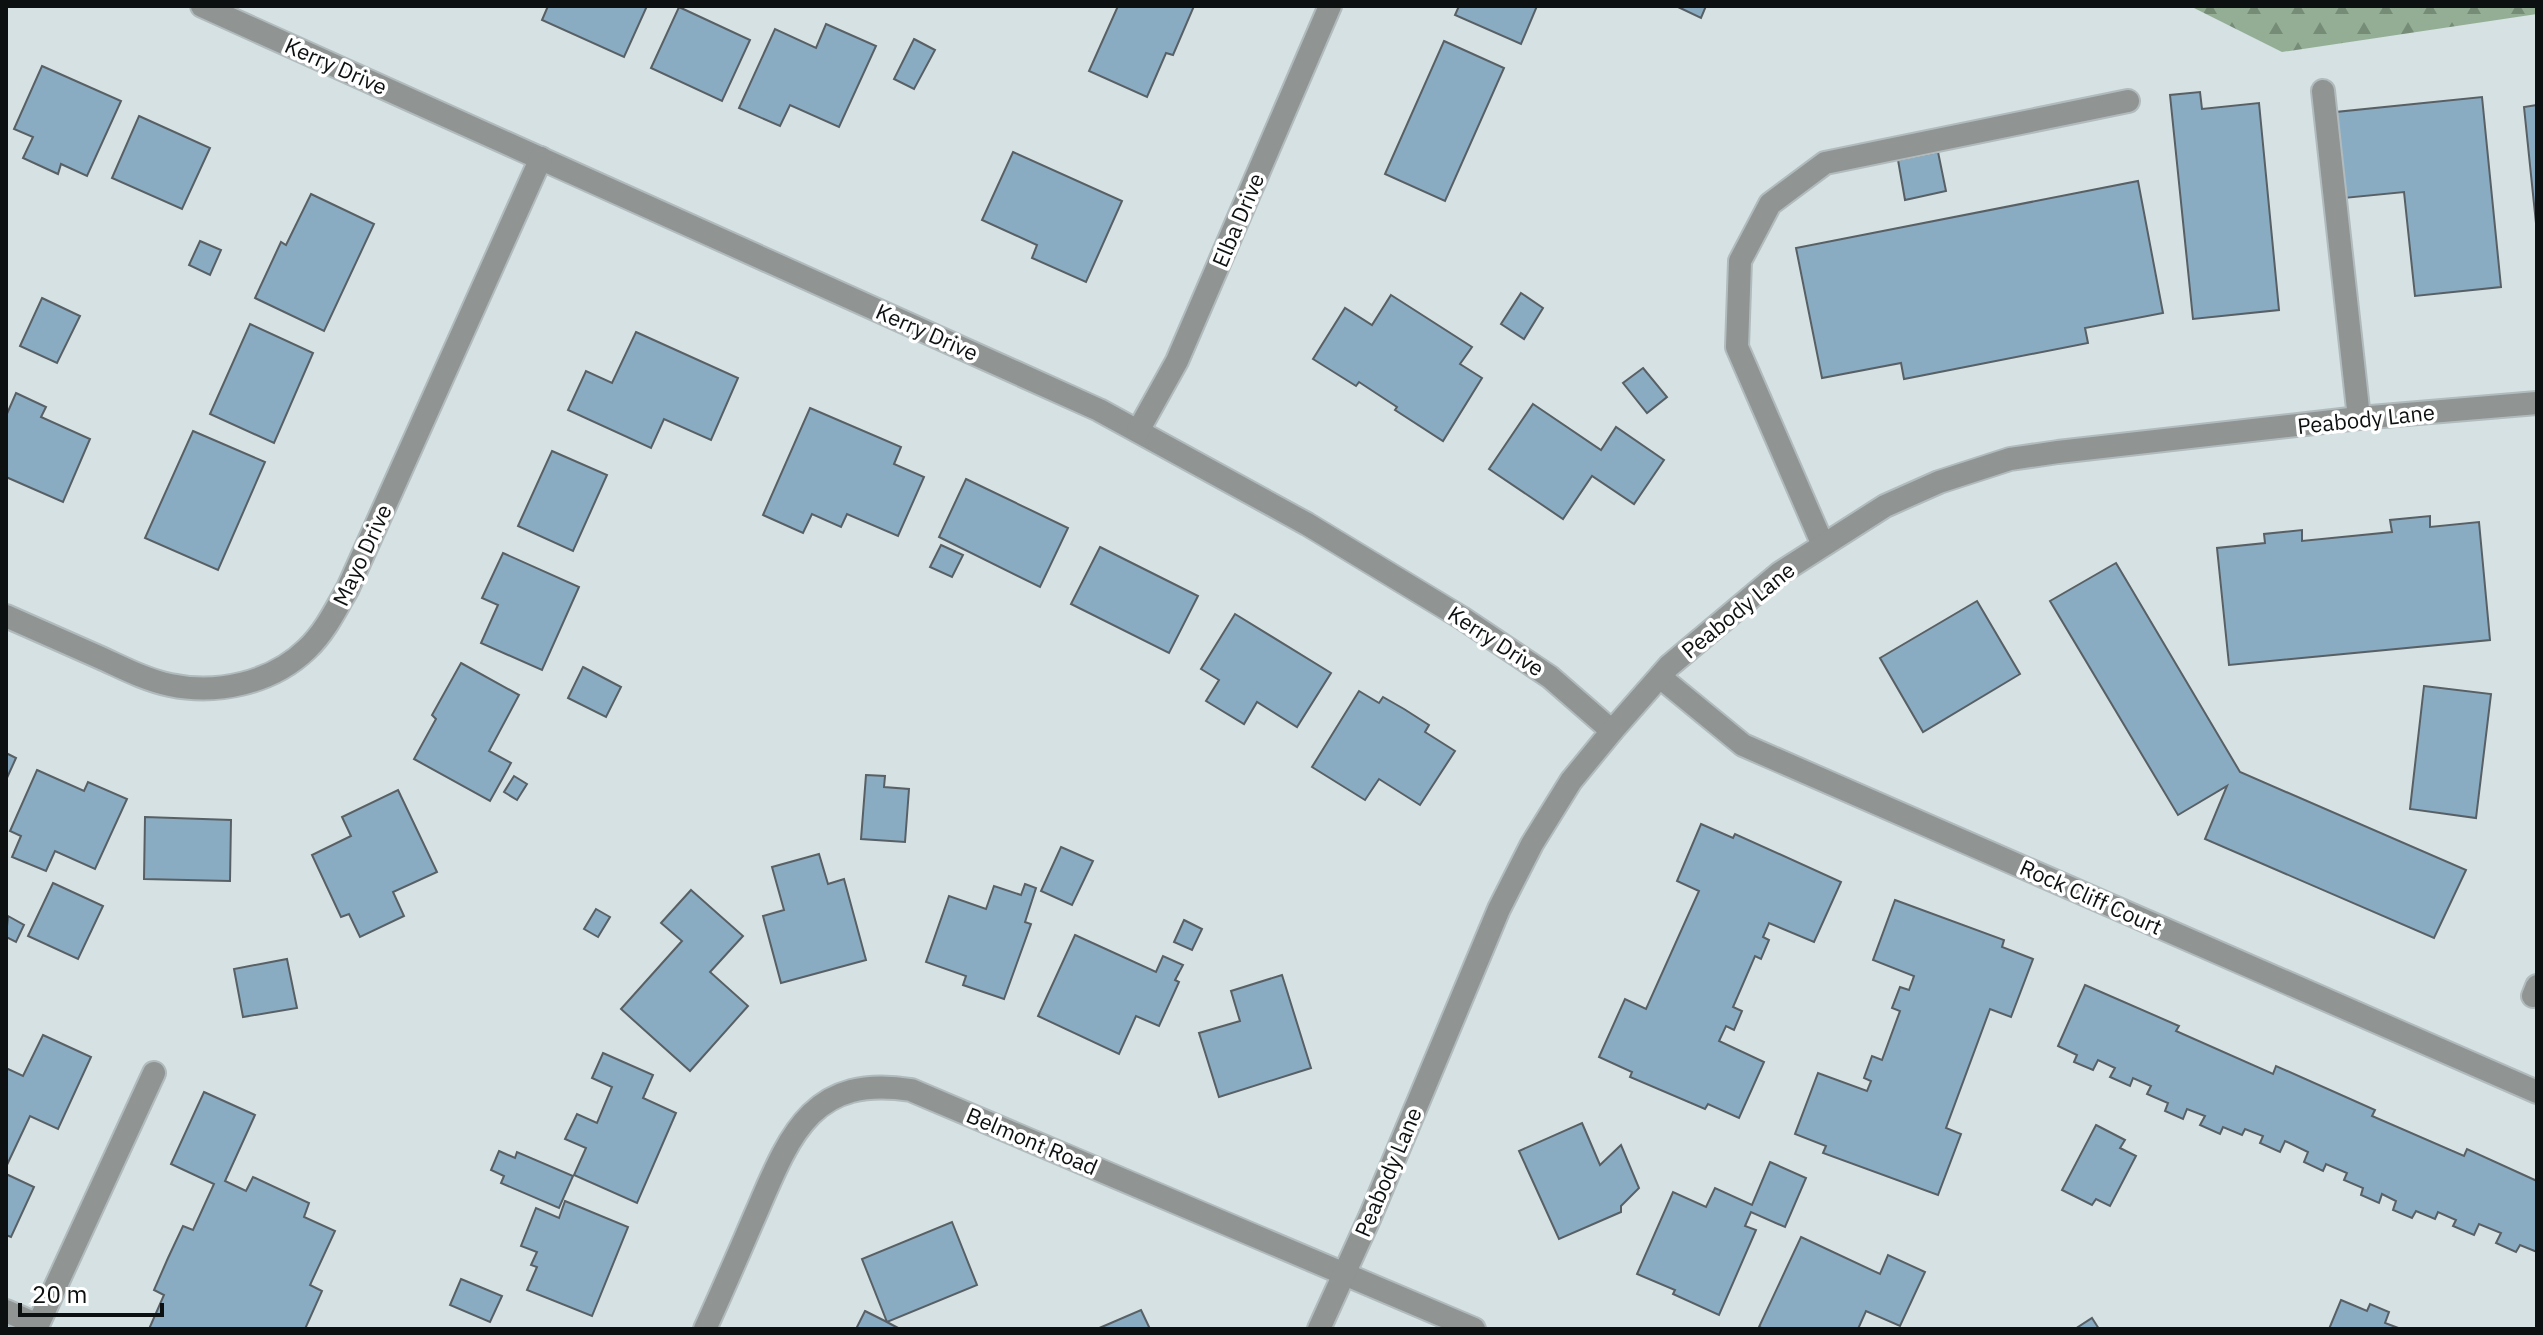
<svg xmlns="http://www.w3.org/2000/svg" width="2543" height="1335" viewBox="0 0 2543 1335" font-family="'IBM Plex Sans',sans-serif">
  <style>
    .forest { fill: url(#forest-firs) }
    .building { fill: #8aacc2; stroke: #586065; stroke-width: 2 }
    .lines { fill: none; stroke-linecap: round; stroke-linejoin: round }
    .service-casing { stroke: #b1bbbd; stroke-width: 26 }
    .minor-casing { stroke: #b1bbbd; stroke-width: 26 }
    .service { stroke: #909493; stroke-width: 22 }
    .minor { stroke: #909493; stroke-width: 22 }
    .labels { text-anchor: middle; stroke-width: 7; stroke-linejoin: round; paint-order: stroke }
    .street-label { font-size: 22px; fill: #0d1011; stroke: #fff }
  </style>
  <defs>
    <pattern id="forest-firs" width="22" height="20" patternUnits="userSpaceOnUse" patternTransform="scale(2)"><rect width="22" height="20" fill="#93ae94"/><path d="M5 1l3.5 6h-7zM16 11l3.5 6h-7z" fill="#768c77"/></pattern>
  </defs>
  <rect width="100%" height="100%" fill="#d5e1e3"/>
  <!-- forest -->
  <polygon class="forest" points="2190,6 2537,6 2537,14 2282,52"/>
  <!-- building -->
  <g class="building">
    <polygon points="548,6 647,6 624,57 542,20"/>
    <polygon points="1118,6 1194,6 1173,55 1166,53 1147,97 1089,71"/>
    <polygon points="1459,6 1537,6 1521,44 1455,15"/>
    <polygon points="1676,6 1706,6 1701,18"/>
    <polygon points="679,7 750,40 722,101 651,68"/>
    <polygon points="826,24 876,46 839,127 790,105 780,126 739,108 775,29 816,48"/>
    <polygon points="914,39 935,50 914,89 894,79"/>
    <polygon points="1444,41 1504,68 1445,201 1385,174"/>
    <polygon points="42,66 121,101 87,176 61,164 58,174 23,158 33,137 14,129"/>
    <polygon points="2200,92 2202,109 2259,103 2279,310 2193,319 2170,95"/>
    <polygon points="2482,97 2501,287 2415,296 2404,192 2344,198 2336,112"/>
    <polygon points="2537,105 2537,233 2524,107"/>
    <polygon points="139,116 210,148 182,209 112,178"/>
    <polygon points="1013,152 1122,201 1086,282 1032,258 1037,245 982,220"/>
    <polygon points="1938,152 1946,191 1905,200 1898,160"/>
    <polygon points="2138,181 2163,313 2085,328 2088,343 1904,379 1901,363 1822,378 1796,248"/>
    <polygon points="311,194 374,224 324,331 255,298 281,242 286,245"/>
    <polygon points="200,241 221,250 210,275 189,265"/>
    <polygon points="1521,293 1543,308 1524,339 1501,324"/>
    <polygon points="1391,295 1472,347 1460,364 1482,378 1443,441 1395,410 1397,407 1359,382 1356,386 1313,359 1345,308 1372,325"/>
    <polygon points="42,298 80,316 57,363 20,346"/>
    <polygon points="250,324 313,353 274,443 210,414"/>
    <polygon points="636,332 738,378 711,440 664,419 651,448 568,410 586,371 612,383"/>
    <polygon points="1643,368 1667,397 1647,413 1623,383"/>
    <polygon points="16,393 46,407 41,417 90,439 63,502 6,477 6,416"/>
    <polygon points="1533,404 1601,450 1616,427 1664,460 1634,504 1592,476 1563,519 1489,469"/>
    <polygon points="810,408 901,447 894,464 924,477 898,536 847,514 841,527 812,514 803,533 763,515"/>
    <polygon points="193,431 265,462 218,570 145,538"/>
    <polygon points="552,451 607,475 573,551 518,526"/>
    <polygon points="966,479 1068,528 1040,587 939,537"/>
    <polygon points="2430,516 2430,527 2479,522 2490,640 2229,665 2217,548 2265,543 2264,534 2302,530 2302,541 2392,532 2390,520"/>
    <polygon points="941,545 963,555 952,577 930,567"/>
    <polygon points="1100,547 1198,596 1169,653 1071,604"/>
    <polygon points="503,553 579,587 542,670 481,643 498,605 482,598"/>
    <polygon points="2116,563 2240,772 2466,870 2434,938 2205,839 2227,786 2178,815 2050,601"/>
    <polygon points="1977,601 2020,674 1923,732 1880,658"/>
    <polygon points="1235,614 1331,673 1297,727 1257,702 1244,724 1206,701 1219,680 1201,669"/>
    <polygon points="461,663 519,695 489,751 511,763 490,801 414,759 436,719 432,715"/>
    <polygon points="583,667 621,687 606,717 568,698"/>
    <polygon points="2424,686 2491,694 2476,818 2410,809"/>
    <polygon points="1359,691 1379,703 1383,697 1404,709 1429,725 1425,732 1455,751 1420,805 1379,779 1365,800 1312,767"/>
    <polygon points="6,753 16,758 6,780"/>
    <polygon points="37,770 84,791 88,782 127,799 95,869 55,851 46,871 12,857 21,836 10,831"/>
    <polygon points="866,775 885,776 884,787 909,789 905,842 861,839"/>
    <polygon points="514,776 527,784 517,800 504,792"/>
    <polygon points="398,790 437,872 393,892 404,916 360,937 349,914 341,917 312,855 351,836 342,817"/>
    <polygon points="145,817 231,820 230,881 144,879"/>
    <polygon points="1701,824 1733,838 1735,834 1841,882 1814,942 1769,923 1763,937 1769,940 1761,959 1755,956 1733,1007 1742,1011 1734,1030 1726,1026 1719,1041 1764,1062 1739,1118 1708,1104 1705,1109 1630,1077 1632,1072 1599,1057 1625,999 1646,1009 1699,891 1677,881"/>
    <polygon points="1061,847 1093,861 1072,905 1041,891"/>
    <polygon points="819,854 828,884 844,879 866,960 781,983 763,916 784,910 772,867"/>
    <polygon points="53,883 103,906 78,959 28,936"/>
    <polygon points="1025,884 1036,888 1025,922 1031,924 1004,999 963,985 966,976 926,962 949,896 986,909 994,886 1021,895"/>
    <polygon points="691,890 743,936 710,972 748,1006 690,1071 621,1009 682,941 661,923"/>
    <polygon points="1895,900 2004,940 2002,947 2033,959 2011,1017 1990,1009 1946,1128 1961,1134 1938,1195 1823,1153 1826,1146 1795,1134 1818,1073 1867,1091 1871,1081 1864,1078 1872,1056 1882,1060 1900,1011 1892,1008 1900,987 1909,990 1914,976 1873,960"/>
    <polygon points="596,909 610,917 598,937 584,929"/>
    <polygon points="8,916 24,925 16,942 6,937"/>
    <polygon points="1184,920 1202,929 1192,950 1174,942"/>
    <polygon points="1075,935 1156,972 1163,956 1183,965 1175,980 1179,982 1159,1026 1136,1016 1119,1054 1038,1016"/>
    <polygon points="287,959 297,1008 243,1017 234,969"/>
    <polygon points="1282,975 1311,1068 1219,1097 1199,1033 1240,1021 1231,991"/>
    <polygon points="2085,985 2179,1026 2176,1031 2273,1074 2276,1066 2375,1110 2372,1116 2464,1156 2467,1149 2537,1181 2537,1252 2520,1245 2516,1252 2496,1243 2501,1233 2479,1224 2474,1235 2453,1226 2456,1220 2438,1212 2435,1219 2416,1211 2412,1218 2393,1210 2396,1201 2382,1194 2379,1203 2361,1195 2363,1188 2344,1180 2347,1173 2326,1164 2323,1171 2304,1162 2308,1152 2285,1141 2280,1152 2260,1143 2263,1136 2245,1129 2242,1135 2223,1127 2220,1134 2200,1125 2205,1116 2187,1109 2183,1119 2165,1111 2168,1103 2147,1094 2151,1086 2133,1078 2130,1086 2110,1077 2115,1068 2098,1060 2093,1070 2074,1062 2077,1055 2058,1046"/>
    <polygon points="43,1035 91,1057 58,1129 30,1116 6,1167 6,1068 23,1076"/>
    <polygon points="603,1053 653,1075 643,1098 676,1113 637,1203 574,1175 586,1148 565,1139 577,1114 597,1123 612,1087 592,1078"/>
    <polygon points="204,1092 255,1115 225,1181 246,1191 253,1177 309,1203 304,1217 335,1231 310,1285 322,1291 305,1329 149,1329 164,1295 154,1290 168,1258 183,1226 193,1230 214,1184 171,1164"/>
    <polygon points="1582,1123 1600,1165 1621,1145 1639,1188 1621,1206 1621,1212 1559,1239 1519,1151"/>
    <polygon points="2096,1125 2125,1140 2120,1148 2136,1156 2110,1206 2096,1199 2092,1205 2062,1190"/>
    <polygon points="499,1151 515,1158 517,1152 573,1176 559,1208 501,1183 504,1176 491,1170"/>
    <polygon points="1770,1162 1806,1178 1785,1227 1751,1212 1745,1226 1756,1230 1719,1315 1673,1294 1675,1290 1637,1274 1673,1192 1706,1207 1715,1188 1752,1205"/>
    <polygon points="6,1174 34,1187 11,1237 6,1235"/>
    <polygon points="565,1201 628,1227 592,1316 527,1290 537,1267 531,1265 537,1252 521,1246 536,1208 559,1218"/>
    <polygon points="952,1222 977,1285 887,1322 862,1259"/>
    <polygon points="1801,1237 1880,1274 1888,1255 1925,1272 1900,1326 1866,1311 1858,1329 1764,1329 1759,1327"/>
    <polygon points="461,1279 502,1296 490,1322 450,1305"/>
    <polygon points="2341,1300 2367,1311 2370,1304 2389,1312 2385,1323 2401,1329 2329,1329"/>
    <polygon points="1141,1310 1150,1329 1097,1329"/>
    <polygon points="865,1311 885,1321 900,1329 856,1329"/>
    <polygon points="2092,1318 2099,1329 2075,1329"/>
  </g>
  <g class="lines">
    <!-- service casing -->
    <g class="service-casing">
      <g id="service">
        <polyline points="2323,91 2359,418"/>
        <polyline points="1823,545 1737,347 1740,261 1770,204 1825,163 2128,101"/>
      </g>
    </g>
    <!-- minor casing -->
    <g class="minor-casing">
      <g id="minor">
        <polyline points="202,6 1099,410 1307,524 1462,618 1550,677 1612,731"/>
        <polyline points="1138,431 1177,361 1330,6"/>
        <path d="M6 616C38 630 70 644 101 658 123 668 146 680 170 685 217 695 272 683 307 649 325 632 336 609 348 588L541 158"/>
        <polyline points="1660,677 1743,745 2537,1092"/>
        <polyline points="2533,996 2537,986"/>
        <polyline points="6,1311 38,1325"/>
        <polyline points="36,1329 154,1073"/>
        <path d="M705 1329C723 1290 740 1250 757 1211 790 1134 813 1074 911 1090L1474 1329"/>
        <polyline points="1319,1329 1370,1217 1499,909 1532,844 1571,781 1612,731 1669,666 1780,573 1885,506 1939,482 2010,459 2058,452 2359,418 2537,403"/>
      </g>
    </g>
    <!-- service -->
    <use href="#service" class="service"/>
    <!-- minor -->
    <use href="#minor" class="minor"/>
  </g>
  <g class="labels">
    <!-- street labels -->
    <g class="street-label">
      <text transform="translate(336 66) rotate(24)" y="8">Kerry Drive</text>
      <text transform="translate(1238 220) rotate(-67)" y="8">Elba Drive</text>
      <text transform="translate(927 332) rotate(24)" y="8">Kerry Drive</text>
      <text transform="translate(2366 419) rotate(-6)" y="8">Peabody Lane</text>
      <text transform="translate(362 555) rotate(-65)" y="8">Mayo Drive</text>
      <text transform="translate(1738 610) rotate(-39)" y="8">Peabody Lane</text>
      <text transform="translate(1496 641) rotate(33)" y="8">Kerry Drive</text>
      <text transform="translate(2091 897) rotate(24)" y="8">Rock Cliff Court</text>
      <text transform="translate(1032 1141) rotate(23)" y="8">Belmont Road</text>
      <text transform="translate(1388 1172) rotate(-67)" y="8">Peabody Lane</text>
    </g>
  </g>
  <!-- border -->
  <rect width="2543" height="1335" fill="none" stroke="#0d1011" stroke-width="16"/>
  <!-- scale -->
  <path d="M20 1303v12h142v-12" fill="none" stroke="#0d1011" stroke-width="4"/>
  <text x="32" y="1303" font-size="24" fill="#0d1011" stroke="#ffffff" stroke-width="6" paint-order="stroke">20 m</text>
</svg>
